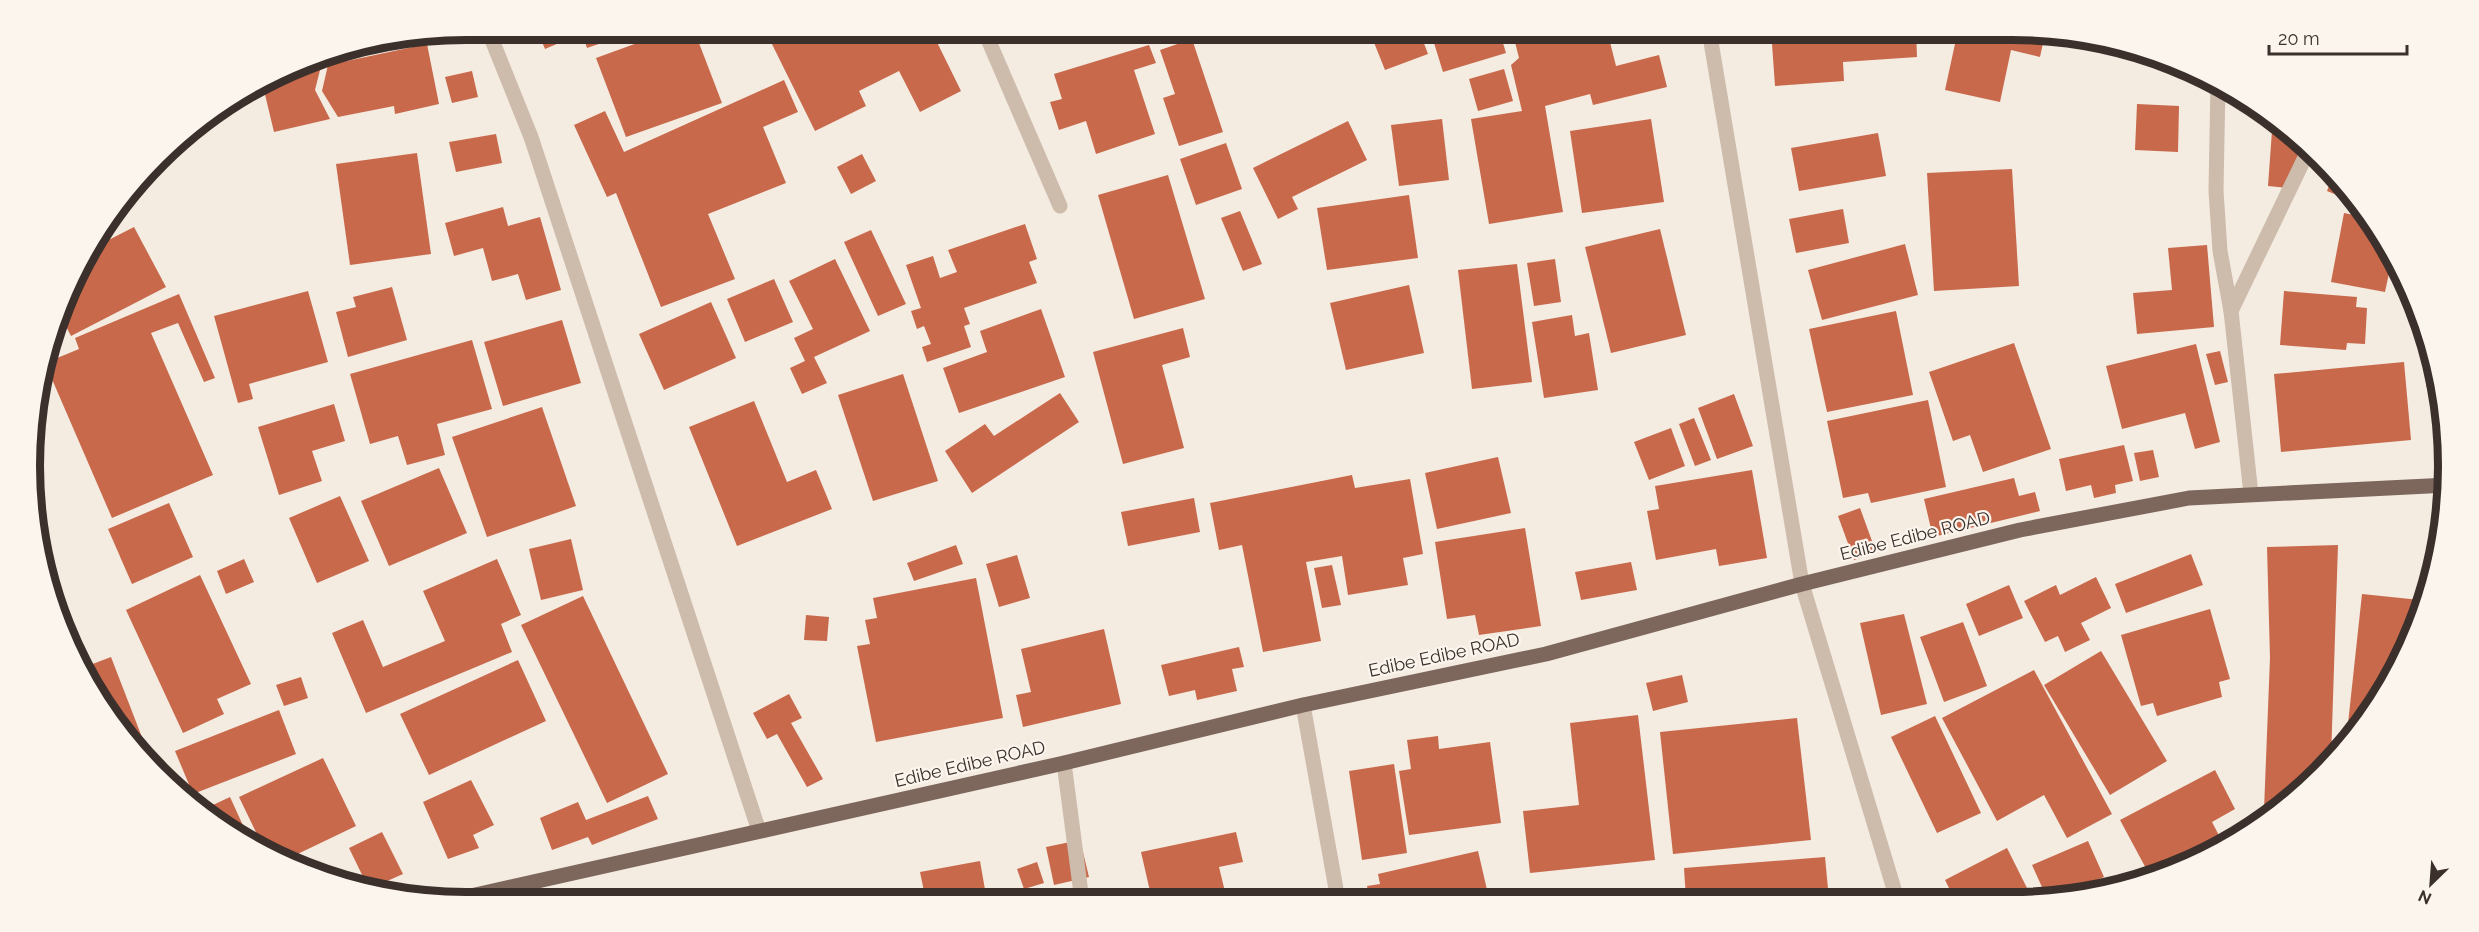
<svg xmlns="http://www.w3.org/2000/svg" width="2479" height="932" viewBox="0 0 2479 932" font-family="Raleway,sans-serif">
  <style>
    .building { fill: #c8694b }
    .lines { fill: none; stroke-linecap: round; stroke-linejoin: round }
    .minor { stroke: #cdbbac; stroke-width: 15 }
    .major { stroke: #7d675c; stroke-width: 15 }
    .labels { text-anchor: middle; stroke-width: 4.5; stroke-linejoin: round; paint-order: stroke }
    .street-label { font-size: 18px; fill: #3b302b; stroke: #fbf5ee }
    .rim { fill: none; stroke: #3b302b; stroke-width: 8 }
  </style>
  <rect width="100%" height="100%" fill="#f4ebe1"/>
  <!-- building -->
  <g class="building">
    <polygon points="537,30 570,30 573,37 545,49"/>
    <polygon points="581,30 639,30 587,48"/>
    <polygon points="673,30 694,30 722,103 626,137 596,58"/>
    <polygon points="765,30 931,30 961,91 920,112 899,71 859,91 866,106 815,131"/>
    <polygon points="1369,30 1419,30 1428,54 1385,70"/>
    <polygon points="1430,30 1499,30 1506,53 1443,72"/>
    <polygon points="1512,30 1607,30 1616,66 1659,55 1667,87 1593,105 1590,94 1545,106 1563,212 1489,224 1471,119 1522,111 1511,65 1519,58"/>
    <polygon points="1771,30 1916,30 1917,57 1843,62 1844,81 1775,86"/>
    <polygon points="1958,30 2013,30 2045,34 2040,57 2011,50 2000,102 1945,90"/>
    <polygon points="1192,39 1223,132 1179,146 1163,98 1175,94 1160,50"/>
    <polygon points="2086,40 2126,45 2136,49 2086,47"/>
    <polygon points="427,44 439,104 395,114 394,106 338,117 322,91 328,65"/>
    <polygon points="1149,45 1156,63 1134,70 1155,134 1096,154 1086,121 1059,130 1050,102 1062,99 1054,74"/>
    <polygon points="346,50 315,60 315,58 326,53"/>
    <polygon points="321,66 315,90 330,119 274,132 262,82"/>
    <polygon points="1504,69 1513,101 1478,111 1469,79"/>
    <polygon points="472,71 478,97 452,103 445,77"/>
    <polygon points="784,80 798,112 763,127 786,183 708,214 735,279 661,307 616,193 607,197 574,125 605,111 624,152"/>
    <polygon points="2137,104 2179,106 2178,152 2135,150"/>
    <polygon points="2273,117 2301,142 2297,189 2268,186"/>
    <polygon points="1442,119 1449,180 1399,186 1391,125"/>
    <polygon points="1651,119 1664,202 1582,213 1570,131"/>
    <polygon points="1348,121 1367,160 1292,197 1298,209 1278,219 1253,168"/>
    <polygon points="1878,133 1886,176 1799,191 1791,148"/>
    <polygon points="496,134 502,163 456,172 449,142"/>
    <polygon points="1226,143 1242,189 1196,205 1180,159"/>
    <polygon points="417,153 431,254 350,265 336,164"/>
    <polygon points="862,154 876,181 851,194 837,167"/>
    <polygon points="2012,169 2019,286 1934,291 1927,173"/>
    <polygon points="2334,172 2341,179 2359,204 2327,191"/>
    <polygon points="1168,175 1205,299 1134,319 1098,195"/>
    <polygon points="1409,195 1418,258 1327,270 1317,208"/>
    <polygon points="503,207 508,226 540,217 561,290 526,300 518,274 492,281 483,248 454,256 445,223"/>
    <polygon points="1843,209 1849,243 1796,253 1789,219"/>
    <polygon points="1240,211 1262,264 1243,271 1221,218"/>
    <polygon points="2344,213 2369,218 2391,248 2393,254 2385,292 2331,282"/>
    <polygon points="1025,224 1037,259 1029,262 1037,283 964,308 970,324 964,326 971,347 927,362 922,347 931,344 924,326 917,329 911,311 921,308 906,265 933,256 940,278 957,272 948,250"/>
    <polygon points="134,227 166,287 71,336 59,313 87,251"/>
    <polygon points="1660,229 1686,335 1611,353 1585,247"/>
    <polygon points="871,230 906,304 878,316 844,242"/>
    <polygon points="1905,244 1918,295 1822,320 1808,270"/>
    <polygon points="2207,245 2214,327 2137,334 2133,293 2172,290 2168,248"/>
    <polygon points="835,259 870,331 814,357 827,383 802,394 790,368 805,361 794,338 813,329 789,281"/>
    <polygon points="1555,259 1561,302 1534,306 1527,263"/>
    <polygon points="1517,264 1532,382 1472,389 1458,270"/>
    <polygon points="774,279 793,322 745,342 727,299"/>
    <polygon points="1409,285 1424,353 1346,370 1330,303"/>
    <polygon points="392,287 407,340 348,357 336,312 356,307 353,297"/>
    <polygon points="308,291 328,362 249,384 253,399 238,403 214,316"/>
    <polygon points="2284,291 2357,297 2356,307 2367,308 2365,344 2347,343 2346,350 2280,345"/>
    <polygon points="179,294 215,378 204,382 178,323 151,333 213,475 112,518 45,363 79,349 75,338"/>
    <polygon points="711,302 736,358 664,390 639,334"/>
    <polygon points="1041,309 1065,377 959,413 943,368 987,352 980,331"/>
    <polygon points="1896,311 1913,395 1827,412 1809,329"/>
    <polygon points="1572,315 1575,336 1589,333 1598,390 1544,398 1532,322"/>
    <polygon points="562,320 581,383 503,406 484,342"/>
    <polygon points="1183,328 1190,357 1162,365 1184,448 1123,464 1093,352"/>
    <polygon points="472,340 492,409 437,424 445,455 407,465 398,436 370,444 350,374"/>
    <polygon points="2014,343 2051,449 1983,472 1970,435 1953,441 1929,372"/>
    <polygon points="2429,343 2445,409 2447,450 2434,449 2438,388 2426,387"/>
    <polygon points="2196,344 2220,442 2195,449 2185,413 2122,429 2106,366"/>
    <polygon points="2220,351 2228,382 2215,385 2206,354"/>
    <polygon points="2404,362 2411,440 2281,452 2274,374"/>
    <polygon points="903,374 938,481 873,501 838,395"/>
    <polygon points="1060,393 1079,422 972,493 945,451 985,424 994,436"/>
    <polygon points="1734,394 1753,446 1717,459 1698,408"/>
    <polygon points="1928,400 1946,487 1871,503 1868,493 1843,498 1827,421"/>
    <polygon points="754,401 787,482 816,470 832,509 737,546 689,427"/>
    <polygon points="334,404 345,441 312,451 322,481 279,495 258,427"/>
    <polygon points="542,407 576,506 487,537 452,437"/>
    <polygon points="1694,418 1711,460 1695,466 1679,424"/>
    <polygon points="1671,428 1685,466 1649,480 1634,442"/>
    <polygon points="2124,445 2133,481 2115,485 2116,493 2094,498 2091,485 2066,491 2059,459"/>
    <polygon points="2153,450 2159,477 2140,481 2134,453"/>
    <polygon points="1498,457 1511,513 1437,529 1425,473"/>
    <polygon points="439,468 467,533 389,566 361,501"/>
    <polygon points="1752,470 1767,558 1719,566 1716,549 1656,560 1647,511 1659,509 1655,486"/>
    <polygon points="1352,475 1355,488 1410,479 1423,554 1403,558 1408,585 1348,595 1342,556 1306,562 1321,641 1263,652 1242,545 1219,550 1210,503"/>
    <polygon points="2014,478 2019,496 2035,492 2040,511 1933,537 1924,499"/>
    <polygon points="340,496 369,561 317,583 289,518"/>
    <polygon points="1194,498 1200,532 1128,546 1121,512"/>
    <polygon points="169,503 193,557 132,584 108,529"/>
    <polygon points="1860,508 1876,552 1854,560 1838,516"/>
    <polygon points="1525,528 1541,626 1479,635 1475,615 1447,619 1435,542"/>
    <polygon points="2432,536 2441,537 2434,579 2428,592"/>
    <polygon points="571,539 583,590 541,600 529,549"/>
    <polygon points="956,545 963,564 914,581 907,563"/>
    <polygon points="2338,545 2331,759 2301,794 2275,811 2264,810 2270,658 2267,547"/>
    <polygon points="2191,554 2203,585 2126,613 2115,584"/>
    <polygon points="1017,555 1030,598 999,607 986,564"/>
    <polygon points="244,559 254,582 226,594 217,571"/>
    <polygon points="497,559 521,615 501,624 512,652 366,713 332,633 363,620 383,667 445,641 423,591"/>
    <polygon points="1631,562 1637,590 1581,600 1575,572"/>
    <polygon points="1332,565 1341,605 1322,608 1314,568"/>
    <polygon points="200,575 251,684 217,699 224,714 183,733 126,610"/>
    <polygon points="2096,577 2111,608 2081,623 2090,640 2065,652 2058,636 2045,642 2024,601 2056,585 2060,595"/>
    <polygon points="976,578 1003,718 876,742 857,646 870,644 865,620 877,618 873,598"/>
    <polygon points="2009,585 2023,618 1979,636 1966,604"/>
    <polygon points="2362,594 2420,600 2419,613 2376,708 2346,742"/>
    <polygon points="583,596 668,774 607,803 521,625"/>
    <polygon points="2210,609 2230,679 2219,682 2222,697 2157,716 2153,703 2141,706 2121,635"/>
    <polygon points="1904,614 1927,704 1881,715 1860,623"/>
    <polygon points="806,615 829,617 827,641 804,640"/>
    <polygon points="1963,622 1987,686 1944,702 1920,637"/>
    <polygon points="1104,629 1121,704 1023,727 1016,695 1031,692 1021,649"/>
    <polygon points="1239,647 1244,667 1232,669 1237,691 1197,700 1195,690 1169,696 1161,665"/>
    <polygon points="2101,651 2167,761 2110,795 2044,685"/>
    <polygon points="111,657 150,758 103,708 82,668"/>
    <polygon points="518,660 546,721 429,775 400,714"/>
    <polygon points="2034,670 2112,814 2067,838 2044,795 1997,821 1942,718"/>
    <polygon points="1682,675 1688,702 1653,711 1646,683"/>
    <polygon points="301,677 308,698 284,706 276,685"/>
    <polygon points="789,694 802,718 791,723 823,779 807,787 777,734 767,739 753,713"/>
    <polygon points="279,710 296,754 193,794 175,751"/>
    <polygon points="1638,715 1655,860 1530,873 1523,811 1579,805 1570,723"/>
    <polygon points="1935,716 1981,813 1937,833 1891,737"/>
    <polygon points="1797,718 1811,840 1673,854 1660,732"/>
    <polygon points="1438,736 1439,749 1490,742 1501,823 1409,835 1399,771 1411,769 1407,740"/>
    <polygon points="323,758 356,826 283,861 273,857 266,853 239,797"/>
    <polygon points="1394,764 1407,853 1362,860 1349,771"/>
    <polygon points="2215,770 2235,809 2212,822 2224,845 2206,857 2149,874 2120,820"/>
    <polygon points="471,780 494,825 473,835 479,848 448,859 423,802"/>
    <polygon points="648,796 658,819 592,845 588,837 552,850 540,818 578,802 586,820"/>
    <polygon points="230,797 251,843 200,811"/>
    <polygon points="382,832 403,874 369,889 349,848"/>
    <polygon points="1236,832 1243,862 1219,867 1227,900 1152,900 1141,852"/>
    <polygon points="1080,840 1089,877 1054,885 1046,847"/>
    <polygon points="2088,841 2104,877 2073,891 2076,897 2047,898 2032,865"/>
    <polygon points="2007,848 2032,898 1954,898 1945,880"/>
    <polygon points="1478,851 1488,894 1462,900 1370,900 1367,886 1380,884 1378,874"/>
    <polygon points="1825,857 1829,899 1686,899 1684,868"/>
    <polygon points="980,861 987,901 926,901 920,872"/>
    <polygon points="1037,862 1044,883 1024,889 1017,869"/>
    <polygon points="1653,890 1654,899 1516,900 1516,897"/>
    <polygon points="906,891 906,901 876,901 876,892"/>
  </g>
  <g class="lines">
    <!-- minor -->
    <g class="minor">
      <polyline points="488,30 531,137 759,831"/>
      <polyline points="984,30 1060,206"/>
      <polyline points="1709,30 1802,584 1897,899"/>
      <polyline points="2218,83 2216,191 2220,251 2231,311 2251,494"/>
      <polyline points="2231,311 2309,149"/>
      <polyline points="1303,705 1338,900"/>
      <polyline points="1064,763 1082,901"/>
    </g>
    <!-- major -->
    <polyline class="major" points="453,900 1064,763 1303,705 1546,654 1802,584 2020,530 2189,498 2448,485"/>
  </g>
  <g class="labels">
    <!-- street labels -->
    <g class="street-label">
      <text transform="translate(1915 536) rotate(-14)" y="6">Edibe Edibe ROAD</text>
      <text transform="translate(1444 655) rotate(-12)" y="6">Edibe Edibe ROAD</text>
      <text transform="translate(970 764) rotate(-13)" y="6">Edibe Edibe ROAD</text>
    </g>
  </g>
  <!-- crop -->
  <path d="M0 0H2479V932H0ZM466 40H2012A426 426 0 0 1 2438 466V466A426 426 0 0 1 2012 892H466A426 426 0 0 1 40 466V466A426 426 0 0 1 466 40Z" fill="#fbf5ee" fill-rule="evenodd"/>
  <path class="rim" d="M466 40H2012A426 426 0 0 1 2438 466V466A426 426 0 0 1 2012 892H466A426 426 0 0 1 40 466V466A426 426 0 0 1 466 40Z"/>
  <!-- north arrow -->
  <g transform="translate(2431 884) rotate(205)" stroke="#fbf5ee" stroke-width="4.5" paint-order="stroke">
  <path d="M0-4.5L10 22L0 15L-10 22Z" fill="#3b302b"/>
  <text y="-9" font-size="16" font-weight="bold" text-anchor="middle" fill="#3b302b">N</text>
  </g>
  <!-- scale -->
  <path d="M2269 45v9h138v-9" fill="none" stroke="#3b302b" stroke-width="3"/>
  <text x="2278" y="45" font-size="18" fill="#3b302b" stroke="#fbf5ee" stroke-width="4.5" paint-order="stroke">20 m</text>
</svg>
